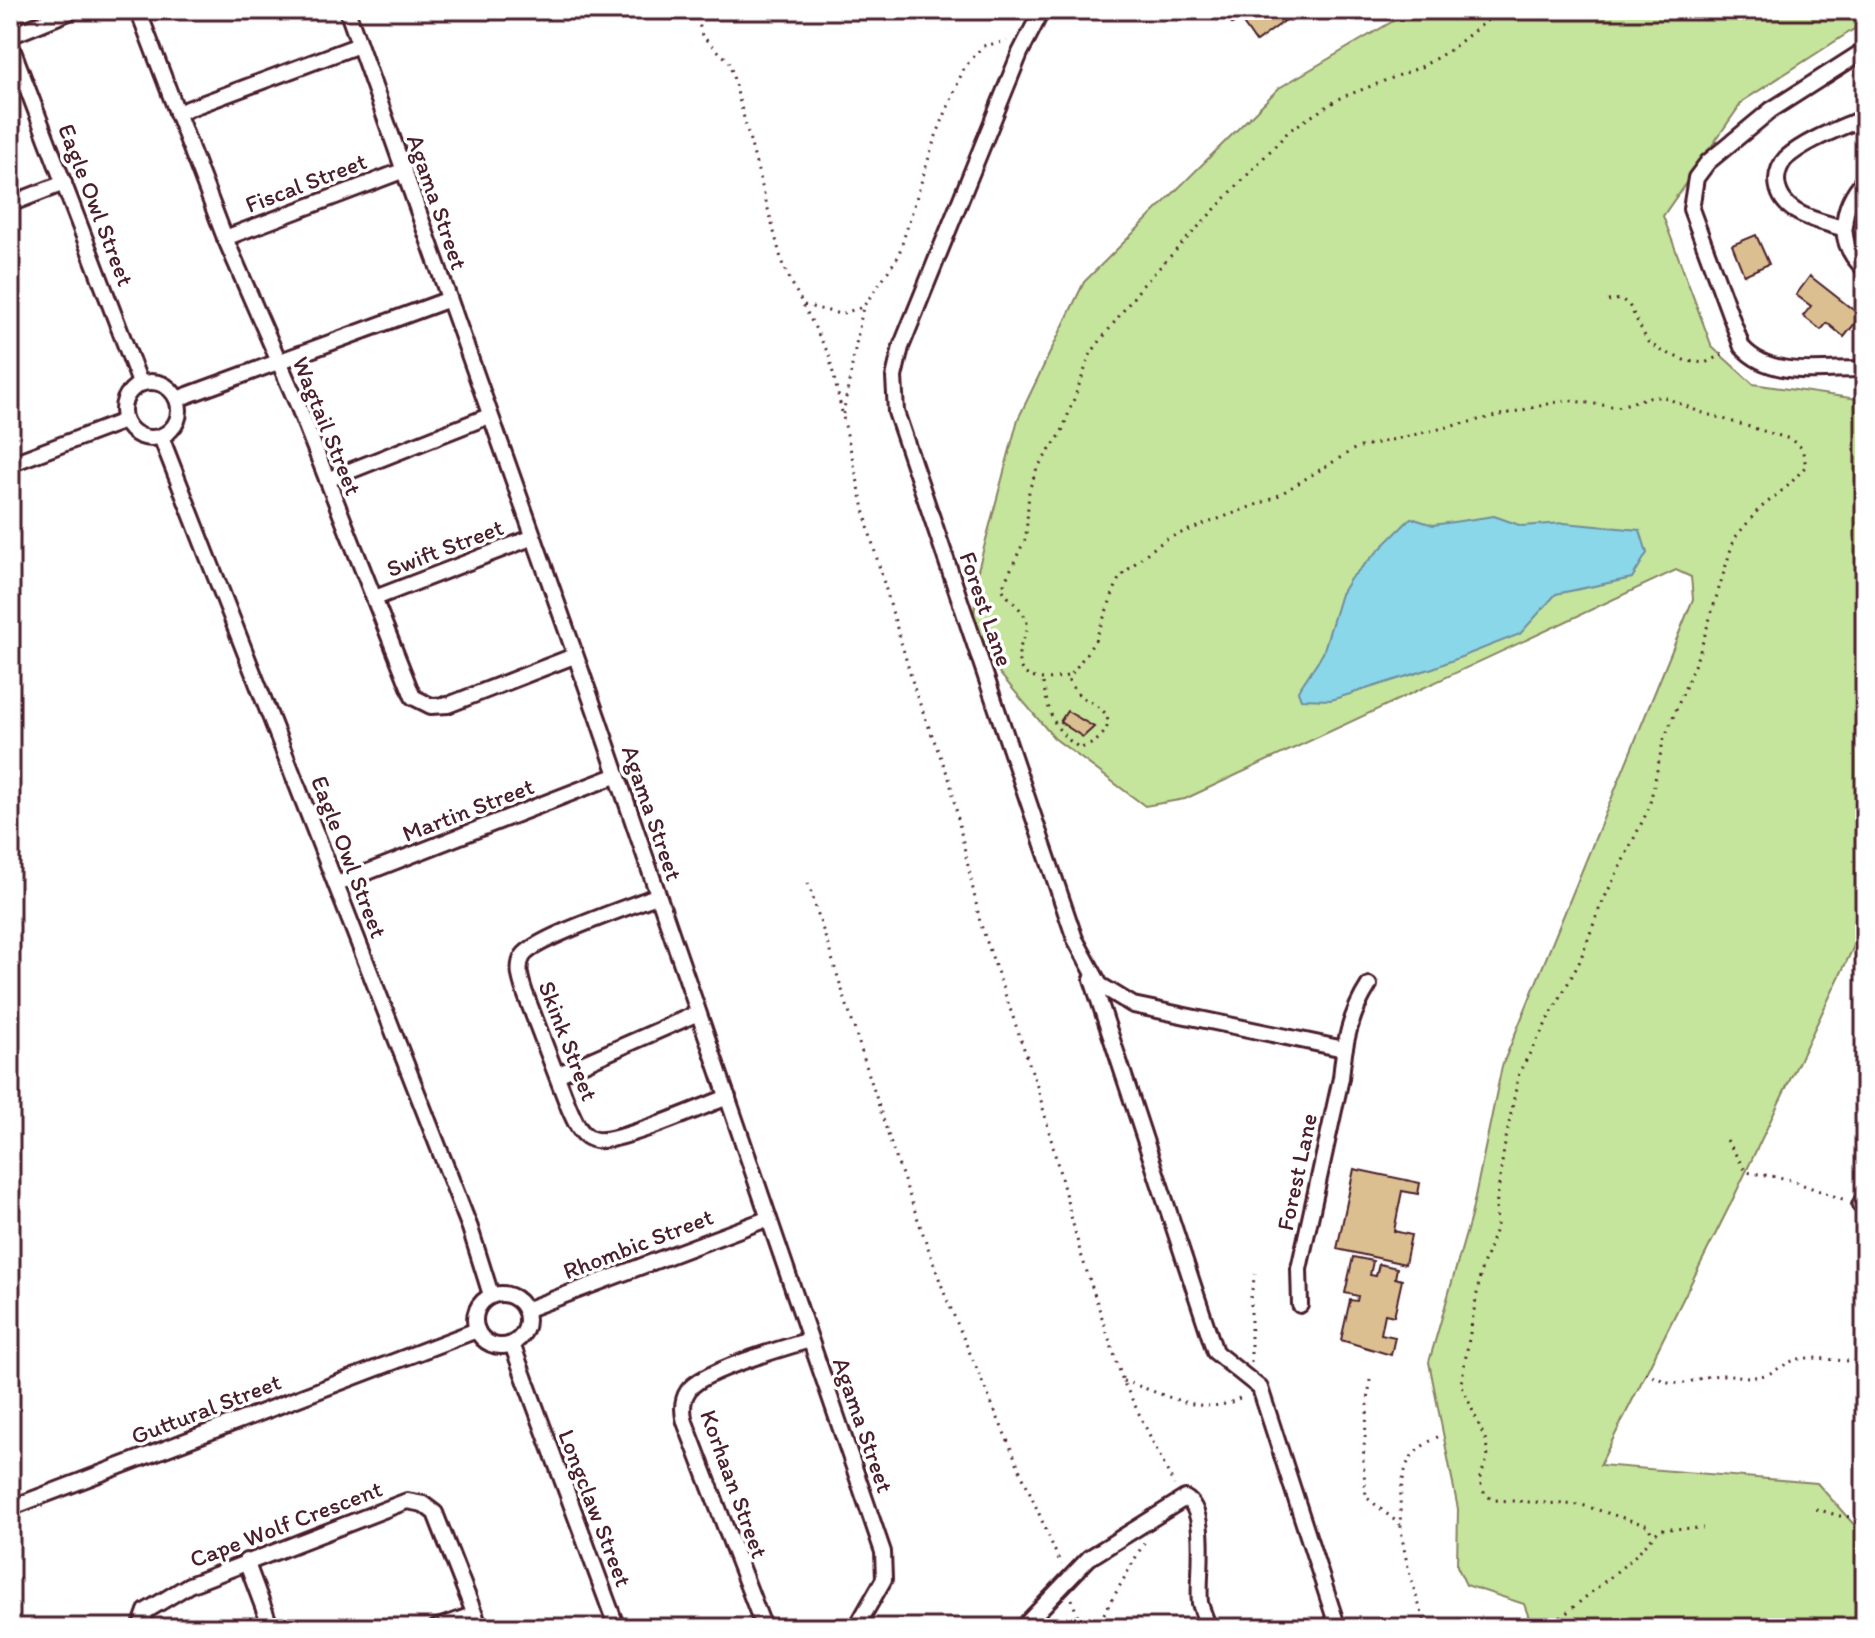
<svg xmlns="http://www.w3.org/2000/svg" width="1875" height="1638" viewBox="0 0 1875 1638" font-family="Itim,sans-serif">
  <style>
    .green { fill: #c5e49c; stroke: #888264; stroke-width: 2 }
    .water { fill: #89d7e8; stroke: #708d9c; stroke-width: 2 }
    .building { fill: #dbbf90; stroke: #4a1f2b; stroke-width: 2 }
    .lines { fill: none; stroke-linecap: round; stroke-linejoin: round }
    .street-casing { stroke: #4a1f2b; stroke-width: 20 }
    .path { stroke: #4a1f2b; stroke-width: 3; stroke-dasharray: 2 6; stroke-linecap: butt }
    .street { stroke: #fff; stroke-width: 14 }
    .labels { text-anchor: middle; stroke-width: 7; stroke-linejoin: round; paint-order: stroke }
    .street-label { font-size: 24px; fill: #4a1f2b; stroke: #fff }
  </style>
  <rect width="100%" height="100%" fill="#fff"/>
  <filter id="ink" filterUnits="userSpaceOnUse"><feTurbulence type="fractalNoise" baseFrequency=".0125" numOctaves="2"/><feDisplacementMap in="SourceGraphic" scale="16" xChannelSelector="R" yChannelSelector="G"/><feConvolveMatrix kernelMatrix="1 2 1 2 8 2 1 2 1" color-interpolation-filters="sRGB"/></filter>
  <g filter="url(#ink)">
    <!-- green -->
    <polygon class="green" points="1412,10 1865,10 1865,22 1743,101 1663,216 1712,347 1753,384 1865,400 1865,923 1731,1203 1600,1465 1817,1483 1865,1537 1865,1628 1523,1628 1529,1618 1524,1604 1466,1585 1457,1566 1458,1509 1429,1362 1471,1216 1502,1066 1693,599 1691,577 1676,570 1185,799 1145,806 1054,738 990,662 973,625 978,570 1018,419 1084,282 1279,88"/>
    <!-- water -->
    <polygon class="water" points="1494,516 1522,526 1564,523 1640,530 1647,553 1632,578 1556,594 1520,634 1433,668 1331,700 1301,699 1298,691 1323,653 1341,594 1350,579 1411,518 1433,525"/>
    <!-- building -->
    <g class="building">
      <polygon points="1222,10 1285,10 1290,17 1256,42 1242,22 1248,18 1245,15 1232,24"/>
      <polygon points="1756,235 1769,264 1744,275 1732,245"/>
      <polygon points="1810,276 1861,316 1844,337 1827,323 1821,330 1803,316 1811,306 1796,295"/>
      <polygon points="1067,711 1094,727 1083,737 1060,722"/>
      <polygon points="1354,1169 1420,1183 1418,1194 1402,1191 1394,1231 1411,1235 1405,1264 1337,1249"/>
      <polygon points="1353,1257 1373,1261 1370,1275 1376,1276 1379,1264 1397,1268 1395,1278 1402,1280 1394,1316 1385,1314 1381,1334 1395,1337 1391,1355 1341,1340 1350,1300 1357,1301 1358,1296 1345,1293"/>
    </g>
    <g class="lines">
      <!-- street casing -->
      <g class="street-casing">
        <g id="street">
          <polyline points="138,10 225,238 297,403 413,697 431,706 448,705 574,656"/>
          <polyline points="347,10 597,716 883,1552 884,1579 856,1628"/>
          <polyline points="1042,10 1020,53 901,347 894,377 896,412 1075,939 1100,985 1133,1005 1344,1049"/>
          <polyline points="10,36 74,10"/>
          <polyline points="10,43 140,383"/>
          <path d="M1865 50 1771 110 1708 162 1696 178 1691 209 1742 347C1771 380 1825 368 1865 369"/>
          <polyline points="177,113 359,45"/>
          <path d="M1865 179C1840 206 1835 244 1865 269"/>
          <polyline points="10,204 64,183"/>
          <path d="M1842 228C1816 220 1778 214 1777 180 1777 172 1781 163 1786 158 1808 139 1839 129 1865 117"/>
          <polyline points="225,238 402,171"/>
          <circle cx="151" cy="410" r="28"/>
          <polyline points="177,399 447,300"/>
          <polyline points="161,437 470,1228 491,1295"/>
          <polyline points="10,464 124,421"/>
          <polyline points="327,480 489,416"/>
          <polyline points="375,598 531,538"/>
          <polyline points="337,884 615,776"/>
          <path d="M656 896C632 906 535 938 523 956 516 967 521 981 525 993L569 1108C575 1121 580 1137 596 1140 618 1144 703 1106 728 1097"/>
          <polyline points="1092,979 1215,1352 1260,1388 1335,1619"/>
          <polyline points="557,1075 698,1013"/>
          <polyline points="1860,1205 1865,1196"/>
          <circle cx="501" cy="1320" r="26"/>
          <path d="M1300 1305 1299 1269 1341 1078C1344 1044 1350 1014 1369 985"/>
          <polyline points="525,1310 767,1219"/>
          <polyline points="512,1344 617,1628"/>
          <polyline points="10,1508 477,1330"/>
          <polyline points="246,1561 271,1628"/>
          <polyline points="140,1628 146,1611 189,1585 407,1501 423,1504 435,1513 480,1628"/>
          <polyline points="436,1628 475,1614"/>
          <path d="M764 1628 685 1422C682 1411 682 1400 688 1391 699 1372 786 1347 810 1340"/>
          <path d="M1022 1628 1089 1558 1185 1498C1210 1511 1197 1578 1200 1603 1202 1611 1206 1620 1209 1628"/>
        </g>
      </g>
      <!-- path -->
      <g class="path">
        <polyline points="696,10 702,36 729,61 783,266 829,355 869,531 916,694 950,781 980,922 1038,1089 1080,1251 1123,1381 1174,1485"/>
        <path d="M1500 10 1450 50 1421 67 1340 98 1290 130 1142 286 1091 353 1061 434 1037 468 1029 490 1026 537 1002 588C1009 602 1024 608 1027 623 1029 634 1020 642 1019 653 1015 686 1052 680 1071 675L1095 641 1119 578 1143 556 1168 538 1274 498 1356 448 1566 400 1617 407 1649 397H1664L1700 412 1790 439 1802 448 1806 466 1789 485 1758 510 1734 539 1700 651 1663 742 1649 808 1600 907 1579 963 1519 1073 1504 1149 1496 1206 1497 1226 1481 1271 1461 1384 1486 1441 1488 1457 1479 1480 1485 1495 1494 1500 1582 1505 1649 1526 1652 1537"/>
        <polyline points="1608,301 1621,299 1629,305 1648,342 1660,350 1686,361 1705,363 1727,352"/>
        <polyline points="804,305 840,314 863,307 898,257 934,141 964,68 983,46 1007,41"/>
        <polyline points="843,414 863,307"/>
        <path d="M1043 683C1049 713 1053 731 1080 748 1094 746 1118 727 1103 711 1090 698 1080 702 1069 681L1071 675"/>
        <polyline points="808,883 892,1147 945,1295 1061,1565"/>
        <polyline points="1727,1140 1746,1172 1784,1178 1845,1200"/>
        <polyline points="1862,1221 1865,1229"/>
        <polyline points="1251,1362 1251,1295 1255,1274"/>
        <path d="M1645 1373C1690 1394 1684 1377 1722 1375 1738 1374 1748 1380 1765 1375 1781 1370 1787 1358 1810 1358 1829 1358 1845 1363 1865 1360"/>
        <polyline points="1370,1380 1363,1459 1366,1497 1403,1527"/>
        <path d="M1123 1381C1161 1391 1207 1422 1244 1395"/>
        <polyline points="1816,1509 1840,1516 1865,1518"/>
        <polyline points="1072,1599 1081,1628"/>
        <polyline points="1096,1628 1145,1541"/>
        <path d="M1427 1628C1410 1580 1389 1516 1407 1465 1412 1450 1430 1441 1443 1434"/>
        <polyline points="1548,1628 1632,1559 1660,1529 1703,1528"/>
      </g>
      <!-- street -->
      <use href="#street" class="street"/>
    </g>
  </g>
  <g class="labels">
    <!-- street labels -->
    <g class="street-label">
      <text transform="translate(306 183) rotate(-21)" y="8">Fiscal Street</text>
      <text transform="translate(437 202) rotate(71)" y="8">Agama Street</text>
      <text transform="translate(96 205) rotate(69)" y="8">Eagle Owl Street</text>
      <text transform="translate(327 426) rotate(68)" y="8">Wagtail Street</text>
      <text transform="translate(445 548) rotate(-21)" y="8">Swift Street</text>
      <text transform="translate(986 609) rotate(71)" y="8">Forest Lane</text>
      <text transform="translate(468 810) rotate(-21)" y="8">Martin Street</text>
      <text transform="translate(652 813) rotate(71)" y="8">Agama Street</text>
      <text transform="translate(349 857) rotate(69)" y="8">Eagle Owl Street</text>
      <text transform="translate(568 1041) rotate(69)" y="8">Skink Street</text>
      <text transform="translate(1297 1172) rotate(-78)" y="8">Forest Lane</text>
      <text transform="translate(638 1244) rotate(-21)" y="8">Rhombic Street</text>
      <text transform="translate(206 1409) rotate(-21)" y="8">Guttural Street</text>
      <text transform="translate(863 1425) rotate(71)" y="8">Agama Street</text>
      <text transform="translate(734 1484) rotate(70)" y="8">Korhaan Street</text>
      <text transform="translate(595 1508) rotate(69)" y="8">Longclaw Street</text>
      <text transform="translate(286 1524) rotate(-21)" y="8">Cape Wolf Crescent</text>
    </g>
  </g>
  <!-- margin -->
  <rect width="1875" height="1638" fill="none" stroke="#fff" stroke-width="40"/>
  <rect x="20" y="20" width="1835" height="1598" fill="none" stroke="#4a1f2b" stroke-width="3" filter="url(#ink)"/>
</svg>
